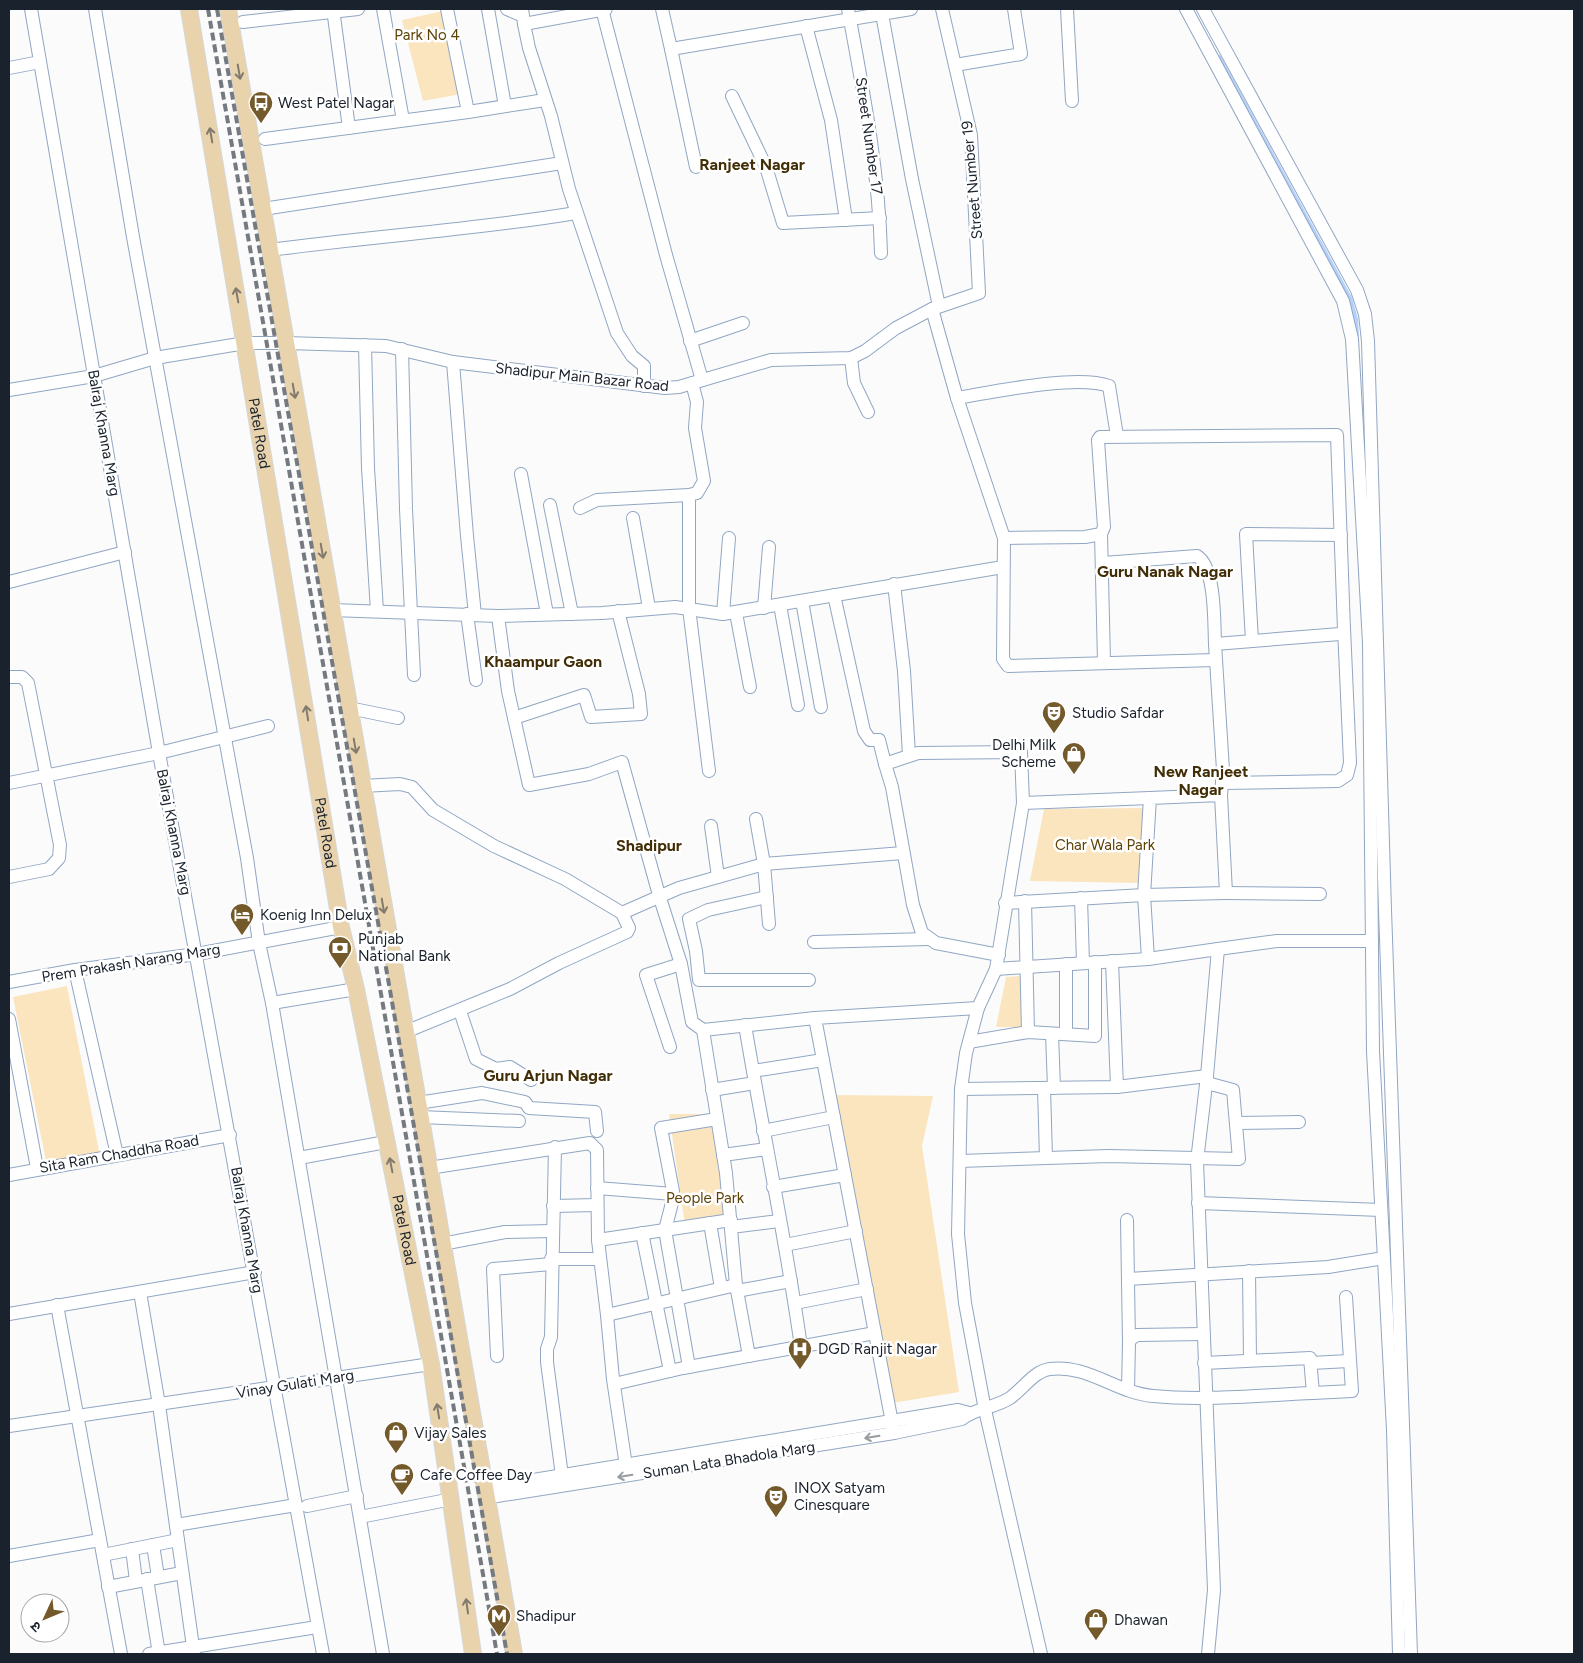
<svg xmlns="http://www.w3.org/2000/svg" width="1583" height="1663" viewBox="0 0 1583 1663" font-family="Figtree,'Noto Sans Devanagari',sans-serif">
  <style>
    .green { fill: #fbe5bf }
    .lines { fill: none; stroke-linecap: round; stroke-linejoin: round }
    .stream { stroke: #b3d1fc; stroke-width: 4 }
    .minor-casing { stroke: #91a6c3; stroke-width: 14 }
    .major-casing { stroke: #d6d7d9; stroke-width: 18 }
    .minor { stroke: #fff; stroke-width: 12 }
    .major { stroke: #e8d3ad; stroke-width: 16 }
    .rail { stroke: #757a81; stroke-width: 4; stroke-dasharray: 8 4; stroke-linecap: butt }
    .oneway { stroke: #817a6d }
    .oneway2 { stroke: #989ca0 }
    .labels { text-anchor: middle; stroke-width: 5; stroke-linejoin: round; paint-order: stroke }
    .park-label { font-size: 15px; fill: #5e4308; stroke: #fff }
    .poi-label { font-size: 15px; fill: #1a222d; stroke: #fff; text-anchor: start }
    .street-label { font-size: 15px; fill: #1a222d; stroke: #fff }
    .neighbourhood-label { font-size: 16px; font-weight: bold; fill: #422e06; stroke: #fff }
  </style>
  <rect width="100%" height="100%" fill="#fbfbfb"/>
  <!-- green -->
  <g class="green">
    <polygon points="443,11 461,94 423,101 402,20"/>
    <polygon points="1143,808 1140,883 1030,881 1044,809"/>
    <polygon points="1020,976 1024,1027 996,1027 1006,977"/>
    <polygon points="67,986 100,1156 47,1166 13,997"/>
    <polygon points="834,1095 933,1096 922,1146 959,1392 892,1403"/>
    <polygon points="669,1114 711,1114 732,1217 685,1225"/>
  </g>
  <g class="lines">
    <!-- stream -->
    <polyline class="stream" points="1219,57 1350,298 1356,319 1357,336"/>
    <!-- minor casing -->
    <g class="minor-casing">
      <g id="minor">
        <polyline points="31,9 159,753 323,1654"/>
        <polyline points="95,9 133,237 247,858 259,943 272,1003 383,1654"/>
        <polyline points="333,9 349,128"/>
        <polyline points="383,9 403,120"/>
        <polyline points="488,9 505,106"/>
        <polyline points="507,9 523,16"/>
        <polyline points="522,9 524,24 606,9"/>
        <polyline points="602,9 666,255 702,380"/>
        <polyline points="662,9 671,49 911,9"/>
        <path d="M848 9C863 90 879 170 881 253"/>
        <polyline points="1067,9 1072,101"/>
        <polyline points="1186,9 1343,301 1352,339 1369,643 1373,1051 1393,1430 1399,1654"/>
        <polyline points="1203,9 1357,290 1365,314 1368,341 1385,910 1411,1654"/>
        <polyline points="882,14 912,179 939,306"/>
        <polyline points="243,22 358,9"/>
        <polyline points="524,24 529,48 551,116 569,189 617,333 632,356 644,366 644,386"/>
        <polyline points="806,26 831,120 846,220"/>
        <polyline points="671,49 696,167"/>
        <polyline points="955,65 1021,54 1014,9"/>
        <polyline points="9,68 40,62"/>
        <polyline points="732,96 766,167 783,223 880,218"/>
        <polyline points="468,112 545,100"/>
        <polyline points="265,139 468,112 447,9"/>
        <polyline points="263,209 562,163"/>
        <path d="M270 250C372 236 475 230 576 213"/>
        <polyline points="932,309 957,398 1004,538 1085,537 1101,534 1104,527 1098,440 1100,437 1337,435 1344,630 1340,634 1215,644 1223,770 1221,795 1150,798 1144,895 1226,893 1221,795"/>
        <polyline points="690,341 743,323"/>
        <polyline points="365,345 368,468 377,611"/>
        <polyline points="402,349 406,509 414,675"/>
        <polyline points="851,358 854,383 868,412"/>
        <polyline points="453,362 467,536 475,615"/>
        <polyline points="9,390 94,376 155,358 245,343 286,343 386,346 453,362 665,388 679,387 771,360 851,358 865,351 896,328 932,309 979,293 971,135 942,9"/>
        <path d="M957 398C994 392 1076 374 1109 386L1117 436"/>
        <polyline points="521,474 547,614"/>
        <polyline points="689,495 689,608 709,771"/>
        <polyline points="550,505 572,614"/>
        <polyline points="580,508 597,500 689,495 697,493 704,481 695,428 697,402 692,383"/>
        <polyline points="633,518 649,608"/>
        <polyline points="1101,534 1104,662"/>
        <polyline points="1004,538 1003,659 1008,666 1215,660"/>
        <path d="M1103 563 1197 556C1216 568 1214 623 1215 644"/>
        <polyline points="9,582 125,552"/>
        <polyline points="894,584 904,671 909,755"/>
        <polyline points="834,595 864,731 870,740 879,740 885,764"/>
        <polyline points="802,601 821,707"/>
        <polyline points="780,605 798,705"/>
        <polyline points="764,608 769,547"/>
        <polyline points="332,610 498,616 602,613 675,607 723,614 1003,567"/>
        <polyline points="736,613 750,687"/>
        <polyline points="467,614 476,680"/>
        <polyline points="723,614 729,538"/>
        <polyline points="498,616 508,691 529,785 589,774 622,762 659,895 681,964 692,1022 703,1030 815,1018"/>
        <polyline points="1252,641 1246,534 1341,535"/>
        <polyline points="9,677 22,677 28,683 60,845 59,858 49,869 9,877"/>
        <polyline points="349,708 398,718"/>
        <polyline points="514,718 584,695 591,717 641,714 639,694 618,611"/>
        <polyline points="9,783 159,753 268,726"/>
        <polyline points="1222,783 1338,781 1347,775 1350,763 1344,628"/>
        <polyline points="362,786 400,784 412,787 433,810 494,846 565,879 622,913"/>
        <polyline points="1023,803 1150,798"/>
        <polyline points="756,819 764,864 769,924"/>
        <polyline points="711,826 718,877"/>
        <polyline points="1226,893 1320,894"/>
        <polyline points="767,897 708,910 689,919 696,951 699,980 809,980"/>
        <polyline points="1081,898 1083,963"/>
        <polyline points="1025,901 1028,1032"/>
        <polyline points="1005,903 1144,895 1148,959 1218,949 1207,1076 1197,1161 1214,1590 1208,1654"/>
        <polyline points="814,942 928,939"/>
        <polyline points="1218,949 1277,941 1372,941"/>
        <polyline points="999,955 936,943 922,933 913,905 892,787 885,764 918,753 1021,752 1023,803 996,969 978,1008 966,1053 961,1089 958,1234 965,1303 985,1410 1041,1654"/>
        <polyline points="1112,961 1117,1087"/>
        <polyline points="1066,964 1066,1034"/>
        <polyline points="996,969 1148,959"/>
        <polyline points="75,970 117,1155"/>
        <polyline points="9,982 75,970 197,954 341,927"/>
        <polyline points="272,1003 356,989"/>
        <polyline points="460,1011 476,1059 496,1069 510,1067 531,1080"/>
        <polyline points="9,1019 37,1168"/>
        <path d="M745 1025C763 1133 786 1239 801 1347"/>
        <polyline points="703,1030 726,1173 736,1285 749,1356"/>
        <polyline points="405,1032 510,989 559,963 627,932 629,928 622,913 679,888 764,864 903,853"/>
        <polyline points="1052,1034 1054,1088"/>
        <polyline points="969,1042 1028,1032 1095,1036 1095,962"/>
        <polyline points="670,1047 646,975 681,964"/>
        <polyline points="753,1071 823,1060"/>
        <polyline points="1044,1088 1046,1158"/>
        <polyline points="961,1089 1117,1087 1207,1076"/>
        <polyline points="712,1090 755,1083"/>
        <polyline points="418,1103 482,1093 525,1102 529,1108 595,1112 597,1131"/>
        <polyline points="420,1117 519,1121"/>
        <polyline points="1236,1123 1299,1122"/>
        <polyline points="763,1131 834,1117"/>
        <polyline points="555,1147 551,1337 547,1349 547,1362 562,1476"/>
        <polyline points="723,1155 767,1149"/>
        <polyline points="299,1158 386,1142"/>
        <polyline points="960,1161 1109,1156 1239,1159 1233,1090 1207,1083"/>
        <polyline points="429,1168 590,1143 597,1150 598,1240 607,1315 736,1285"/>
        <polyline points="9,1175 230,1135"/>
        <polyline points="773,1187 845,1175"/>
        <polyline points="597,1188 673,1194"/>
        <polyline points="1198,1203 1381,1210"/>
        <polyline points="553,1206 597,1205"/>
        <polyline points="1127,1220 1129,1342"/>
        <polyline points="710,1223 721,1288"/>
        <polyline points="731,1227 779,1221"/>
        <polyline points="642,1233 670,1371"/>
        <polyline points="598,1240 731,1220"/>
        <polyline points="442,1244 505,1232 552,1231"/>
        <polyline points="785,1245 856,1231"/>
        <polyline points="551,1259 600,1259"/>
        <polyline points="1249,1271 1250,1360"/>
        <polyline points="1128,1279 1328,1267 1384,1258"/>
        <polyline points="737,1291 791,1281"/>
        <polyline points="140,1292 159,1405 194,1654"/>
        <polyline points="795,1303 867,1289"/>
        <polyline points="57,1305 121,1654"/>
        <polyline points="9,1314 255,1272"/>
        <polyline points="607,1315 613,1379 626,1466"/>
        <polyline points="497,1356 493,1269 551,1264"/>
        <polyline points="1311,1363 1349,1361"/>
        <polyline points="689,1367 665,1230 672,1203 673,1191 661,1128 717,1119"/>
        <polyline points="614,1384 683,1368 875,1333"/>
        <polyline points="1128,1390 1129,1342 1132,1338 1137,1335 1203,1334"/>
        <polyline points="1313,1393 1352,1391 1346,1297"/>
        <polyline points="9,1426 431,1364"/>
        <polyline points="894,1433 815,1018 978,1008"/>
        <polyline points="484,1488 958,1410 969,1413"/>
        <path d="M485 1498 894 1433 962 1419C975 1408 995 1408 1010 1398 1023 1389 1034 1371 1050 1369 1087 1364 1117 1393 1153 1396 1205 1401 1260 1395 1313 1393L1310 1358 1204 1363"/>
        <polyline points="307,1506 357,1496"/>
        <polyline points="360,1517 452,1499"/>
        <polyline points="176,1525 296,1505"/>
        <polyline points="153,1545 158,1577"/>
        <polyline points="132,1549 136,1581"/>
        <polyline points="103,1555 178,1540"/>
        <polyline points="9,1556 100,1540"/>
        <polyline points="147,1579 159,1654"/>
        <polyline points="108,1587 182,1573"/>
        <polyline points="149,1654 317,1627"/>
      </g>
    </g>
    <!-- major casing -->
    <g class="major-casing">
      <g id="major">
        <path id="s1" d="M189 9 341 927 356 989 431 1364 473 1654"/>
        <polyline points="228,9 514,1654"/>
      </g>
    </g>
    <!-- minor -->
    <use href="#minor" class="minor"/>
    <!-- major -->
    <use href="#major" class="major"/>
    <!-- rail -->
    <g class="rail">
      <polyline points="208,9 497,1654"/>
      <polyline points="217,9 507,1654"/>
    </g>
  </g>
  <!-- one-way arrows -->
  <defs><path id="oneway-shaft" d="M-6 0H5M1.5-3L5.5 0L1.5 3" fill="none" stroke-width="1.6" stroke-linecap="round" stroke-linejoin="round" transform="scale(1.25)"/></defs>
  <g class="oneway">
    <use href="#oneway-shaft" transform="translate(239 72) rotate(80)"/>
    <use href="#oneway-shaft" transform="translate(211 135) rotate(-100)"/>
    <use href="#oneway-shaft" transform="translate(237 295) rotate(-100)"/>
    <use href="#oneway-shaft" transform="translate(294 391) rotate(80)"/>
    <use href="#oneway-shaft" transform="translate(322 551) rotate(80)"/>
    <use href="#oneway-shaft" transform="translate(307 713) rotate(-99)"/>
    <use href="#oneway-shaft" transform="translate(355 746) rotate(80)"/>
    <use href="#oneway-shaft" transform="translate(383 906) rotate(80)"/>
    <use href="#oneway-shaft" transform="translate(391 1165) rotate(-101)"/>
    <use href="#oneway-shaft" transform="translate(438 1411) rotate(-99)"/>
    <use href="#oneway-shaft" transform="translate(467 1606) rotate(-98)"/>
  </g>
  <g class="oneway2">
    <use href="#oneway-shaft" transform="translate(872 1437) rotate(171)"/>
    <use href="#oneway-shaft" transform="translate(625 1476) rotate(171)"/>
  </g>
  <!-- icons -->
  <defs>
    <g id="bus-pin" transform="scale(1.25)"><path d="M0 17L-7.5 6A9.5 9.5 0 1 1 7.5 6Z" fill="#745a2b" stroke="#fff"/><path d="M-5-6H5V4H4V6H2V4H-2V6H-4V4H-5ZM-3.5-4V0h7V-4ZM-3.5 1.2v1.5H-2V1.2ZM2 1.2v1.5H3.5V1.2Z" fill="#fff"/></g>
    <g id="theatre-pin" transform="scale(1.25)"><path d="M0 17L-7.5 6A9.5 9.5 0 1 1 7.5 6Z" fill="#745a2b" stroke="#fff"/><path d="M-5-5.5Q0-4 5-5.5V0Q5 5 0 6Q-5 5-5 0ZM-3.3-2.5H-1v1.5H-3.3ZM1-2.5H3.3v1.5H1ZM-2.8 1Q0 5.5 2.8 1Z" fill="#fff"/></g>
    <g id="shop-pin" transform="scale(1.25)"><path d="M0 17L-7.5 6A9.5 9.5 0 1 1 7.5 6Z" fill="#745a2b" stroke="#fff"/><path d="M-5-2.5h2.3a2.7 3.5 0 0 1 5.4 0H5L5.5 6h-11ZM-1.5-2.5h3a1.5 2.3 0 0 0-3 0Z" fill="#fff"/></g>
    <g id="hotel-pin" transform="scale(1.25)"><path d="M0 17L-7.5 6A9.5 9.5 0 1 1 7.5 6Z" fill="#745a2b" stroke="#fff"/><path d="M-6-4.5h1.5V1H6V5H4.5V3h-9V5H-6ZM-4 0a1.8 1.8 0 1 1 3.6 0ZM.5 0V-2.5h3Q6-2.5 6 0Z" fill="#fff"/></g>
    <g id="bank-pin" transform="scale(1.25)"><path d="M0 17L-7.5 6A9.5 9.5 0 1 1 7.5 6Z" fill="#745a2b" stroke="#fff"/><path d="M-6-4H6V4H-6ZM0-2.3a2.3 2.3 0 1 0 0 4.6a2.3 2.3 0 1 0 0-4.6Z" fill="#fff"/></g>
    <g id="hospital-pin" transform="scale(1.25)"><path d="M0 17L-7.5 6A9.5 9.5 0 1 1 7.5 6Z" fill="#745a2b" stroke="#fff"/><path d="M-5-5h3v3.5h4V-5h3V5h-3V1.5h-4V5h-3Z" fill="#fff"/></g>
    <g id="cafe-pin" transform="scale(1.25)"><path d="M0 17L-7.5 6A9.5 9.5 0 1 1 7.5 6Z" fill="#745a2b" stroke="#fff"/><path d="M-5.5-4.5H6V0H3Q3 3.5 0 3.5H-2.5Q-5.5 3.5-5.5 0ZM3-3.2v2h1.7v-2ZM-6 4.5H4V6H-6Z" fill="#fff"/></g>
    <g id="metro-pin" transform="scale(1.25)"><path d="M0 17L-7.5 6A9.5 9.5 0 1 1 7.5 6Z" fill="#745a2b" stroke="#fff"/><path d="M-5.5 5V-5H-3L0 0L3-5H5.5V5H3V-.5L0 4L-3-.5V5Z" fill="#fff"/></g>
  </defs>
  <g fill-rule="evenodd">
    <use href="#bus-pin" x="261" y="103"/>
    <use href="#theatre-pin" x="1054" y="713"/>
    <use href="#shop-pin" x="1074" y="754"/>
    <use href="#hotel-pin" x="242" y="915"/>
    <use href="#bank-pin" x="340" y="948"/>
    <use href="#hospital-pin" x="800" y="1349"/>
    <use href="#shop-pin" x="396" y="1433"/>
    <use href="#cafe-pin" x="402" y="1475"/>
    <use href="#theatre-pin" x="776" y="1497"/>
    <use href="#metro-pin" x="499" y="1616"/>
    <use href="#shop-pin" x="1096" y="1620"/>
  </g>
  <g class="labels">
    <!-- park labels -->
    <g class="park-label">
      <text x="427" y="40">Park No 4</text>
      <text x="1105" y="850">Char Wala Park</text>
      <text x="705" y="1203">People Park</text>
    </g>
    <!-- poi labels -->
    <g class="poi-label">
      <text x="278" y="108">West Patel Nagar</text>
      <text x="1072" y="718">Studio Safdar</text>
      <text x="1056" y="750" text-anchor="end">Delhi Milk<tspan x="1056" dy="17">Scheme</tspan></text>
      <text x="260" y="920">Koenig Inn Delux</text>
      <text x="358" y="944">Punjab<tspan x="358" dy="17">National Bank</tspan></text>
      <text x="818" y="1354">DGD Ranjit Nagar</text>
      <text x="414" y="1438">Vijay Sales</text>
      <text x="420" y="1480">Cafe Coffee Day</text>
      <text x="794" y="1493">INOX Satyam<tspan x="794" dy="17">Cinesquare</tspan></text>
      <text x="516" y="1621">Shadipur</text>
      <text x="1114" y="1625">Dhawan</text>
    </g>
    <!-- street labels -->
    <g class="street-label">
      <text transform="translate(869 136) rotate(82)" y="5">Street Number 17</text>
      <text transform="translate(972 180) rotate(-95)" y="5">Street Number 19</text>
      <text transform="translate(582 377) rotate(6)" y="5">Shadipur Main Bazar Road</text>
      <text transform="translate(104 433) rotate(80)" y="5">Balraj Khanna Marg</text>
      <text dy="5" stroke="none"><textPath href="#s1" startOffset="430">Patel Road</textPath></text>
      <text transform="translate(174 832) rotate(79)" y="5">Balraj Khanna Marg</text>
      <text dy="5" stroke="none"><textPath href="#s1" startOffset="835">Patel Road</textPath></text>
      <text transform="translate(131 963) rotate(-9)" y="5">Prem Prakash Narang Marg</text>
      <text transform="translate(119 1154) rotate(-10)" y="5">Sita Ram Chaddha Road</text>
      <text transform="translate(247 1230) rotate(80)" y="5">Balraj Khanna Marg</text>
      <text dy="5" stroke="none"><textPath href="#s1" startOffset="1240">Patel Road</textPath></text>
      <text transform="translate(295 1384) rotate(-9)" y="5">Vinay Gulati Marg</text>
      <text transform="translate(729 1460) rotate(-9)" y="5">Suman Lata Bhadola Marg</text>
    </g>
    <!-- neighbourhood labels -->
    <g class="neighbourhood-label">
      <text x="752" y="170">Ranjeet Nagar</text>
      <text x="1165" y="577">Guru Nanak Nagar</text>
      <text x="543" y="667">Khaampur Gaon</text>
      <text x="1201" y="777">New Ranjeet<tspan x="1201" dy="18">Nagar</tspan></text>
      <text x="649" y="851">Shadipur</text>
      <text x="548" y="1081">Guru Arjun Nagar</text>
    </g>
  </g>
  <!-- border -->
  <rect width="1583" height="1663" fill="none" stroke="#1a222d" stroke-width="20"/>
  <!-- north arrow -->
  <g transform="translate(45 1618) rotate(226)"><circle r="24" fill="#ffffff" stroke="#a3a7ab"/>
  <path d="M0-4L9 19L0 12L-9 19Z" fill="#745a2b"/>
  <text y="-8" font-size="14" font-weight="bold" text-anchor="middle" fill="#1a222d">उ</text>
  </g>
</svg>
